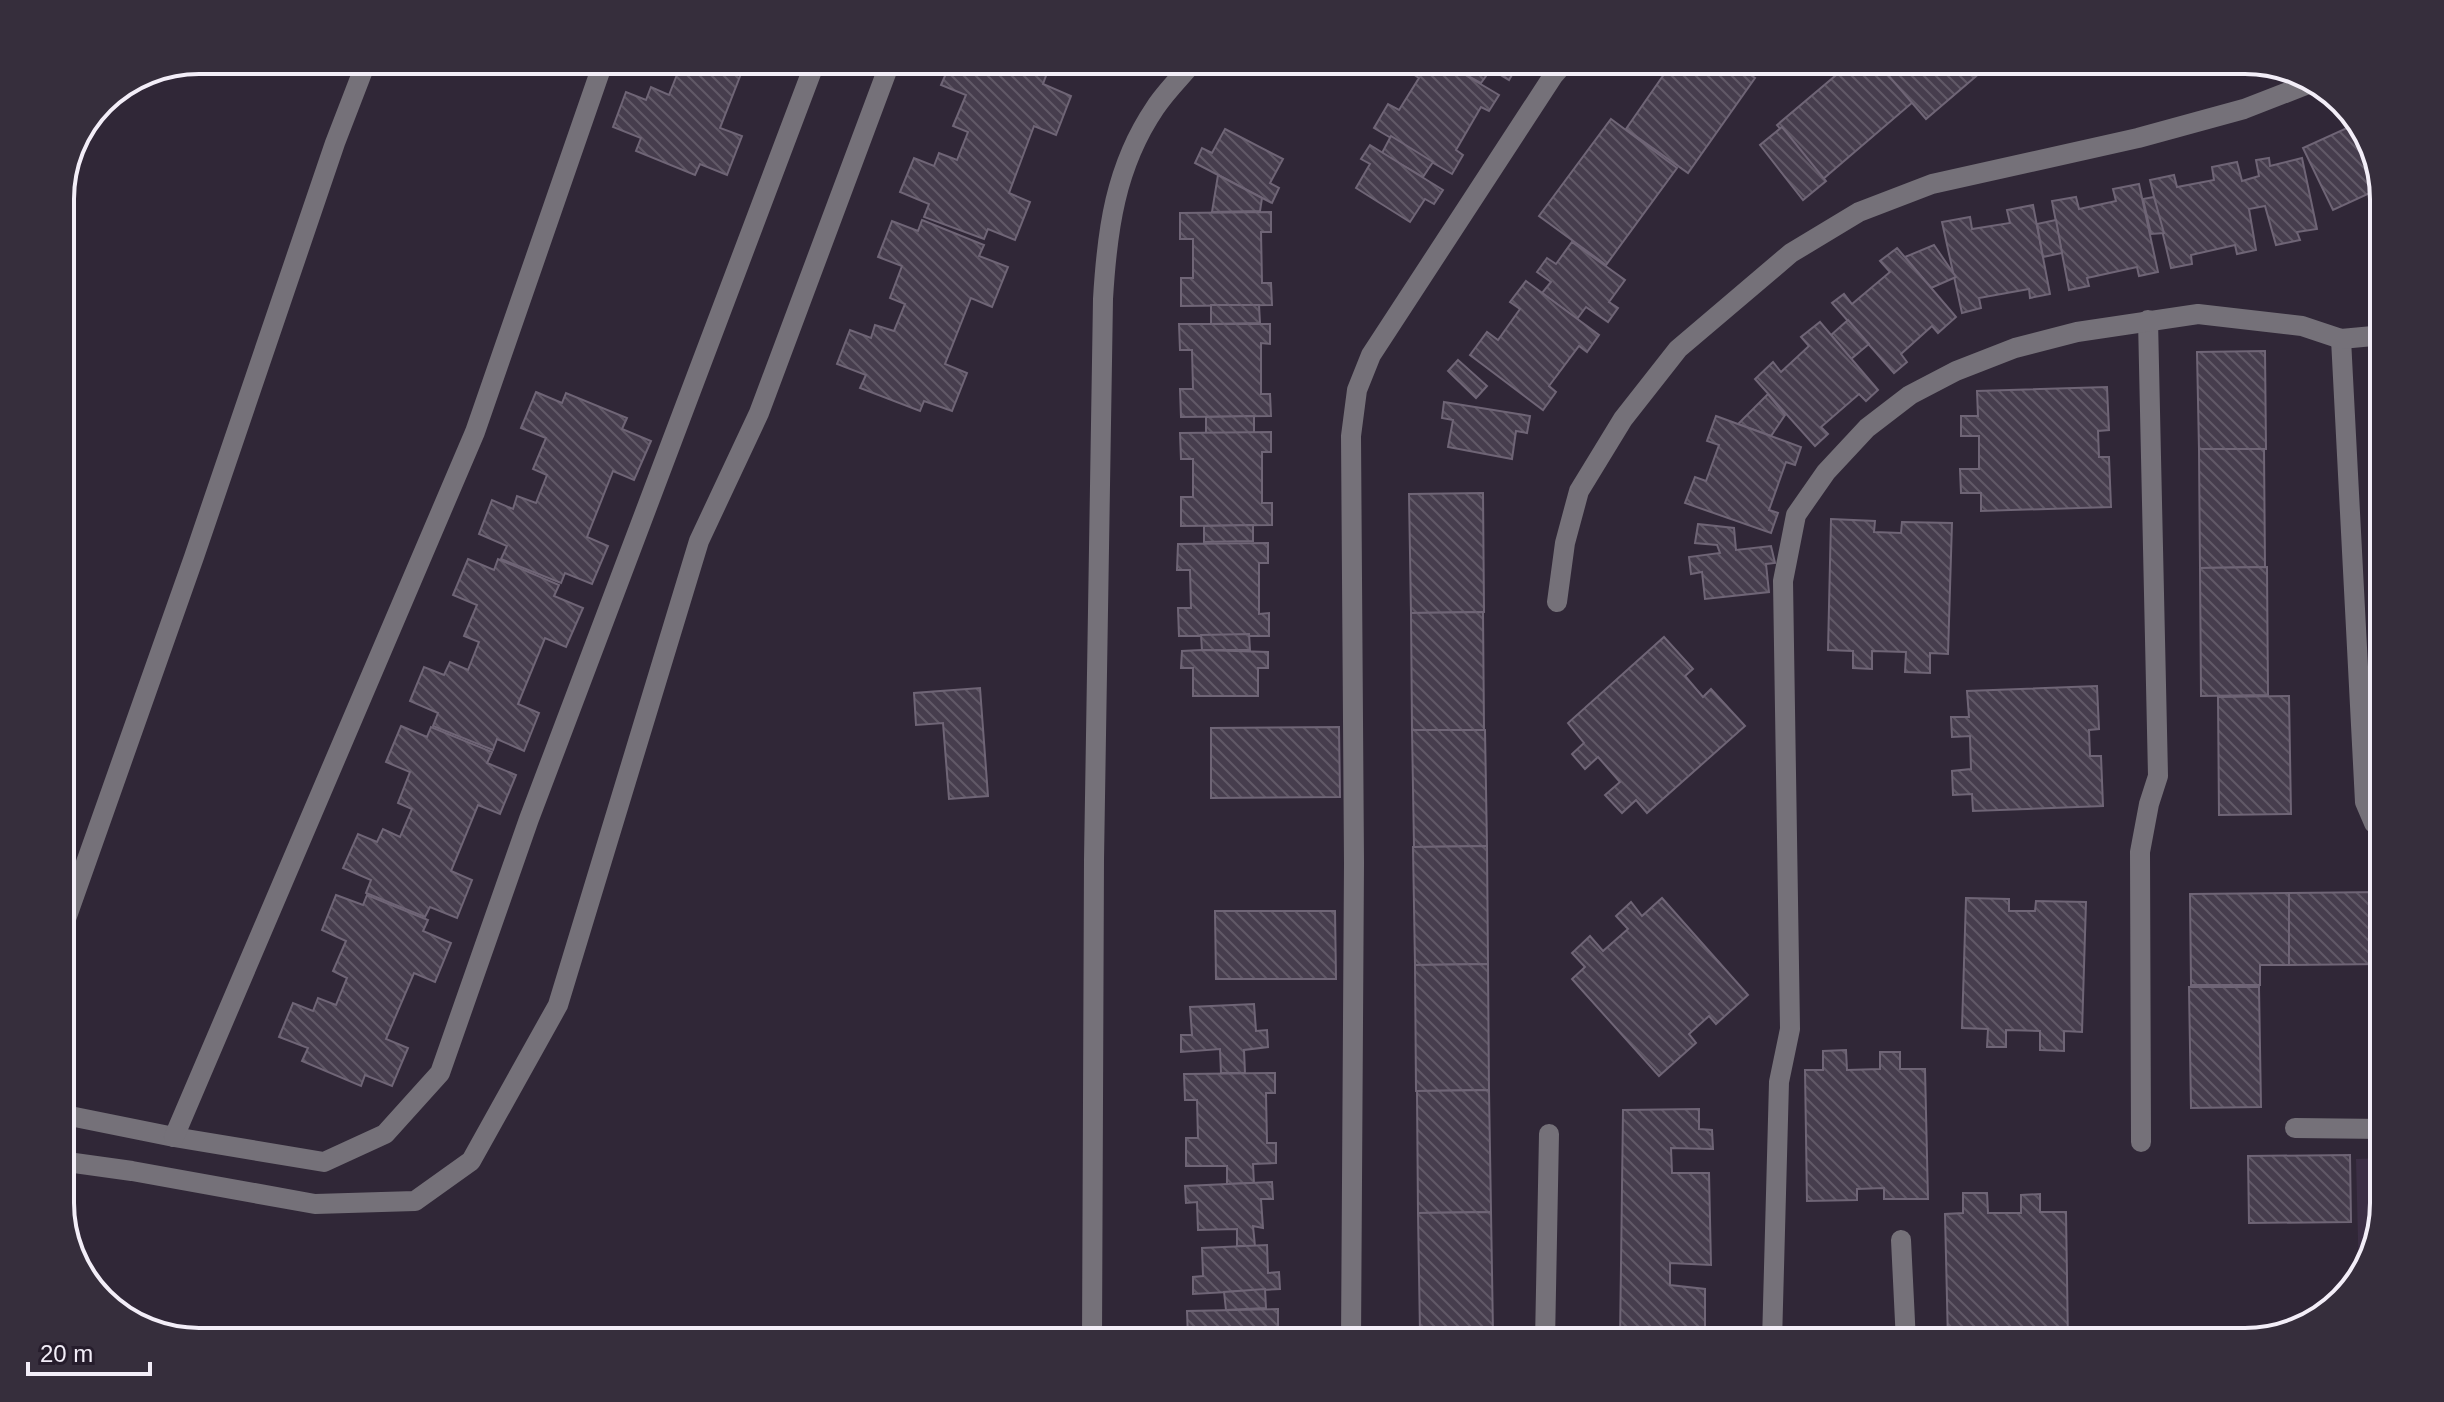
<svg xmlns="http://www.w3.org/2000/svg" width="2444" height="1402" viewBox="0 0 2444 1402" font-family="Arial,sans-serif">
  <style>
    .built { fill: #3c2f45 }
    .building { fill: url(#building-back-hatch); stroke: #6f6576; stroke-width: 2 }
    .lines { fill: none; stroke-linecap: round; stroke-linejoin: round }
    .minor { stroke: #757179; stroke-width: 20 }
    .rim { fill: none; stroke: #f3eef8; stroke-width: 4 }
  </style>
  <defs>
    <pattern id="building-back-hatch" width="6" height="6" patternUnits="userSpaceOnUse" patternTransform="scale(2)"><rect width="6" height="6" fill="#463d4d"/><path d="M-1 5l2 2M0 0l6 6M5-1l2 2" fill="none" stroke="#615967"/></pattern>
  </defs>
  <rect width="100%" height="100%" fill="#302737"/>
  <!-- built -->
  <polygon class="built" points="2384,1158 2384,1203 2366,1272 2359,1279 2356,1159"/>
  <!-- building -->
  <g class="building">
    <polygon points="772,60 768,70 746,61 720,128 742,136 727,175 700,164 695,175 636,151 641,138 613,127 626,92 646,100 651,87 669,95 680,67 666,60"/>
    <polygon points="952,60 1014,60 1047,73 1043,84 1071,96 1056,135 1034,126 1009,193 1030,202 1015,240 988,229 984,239 924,217 929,204 900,192 914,158 934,166 939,153 957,160 968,132 953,126 966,95 941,85"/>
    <polygon points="1023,60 1048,60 1045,69"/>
    <polygon points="1053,60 1080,60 1076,69"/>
    <polygon points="1414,60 1440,60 1499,95 1489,111 1481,107 1456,150 1463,155 1452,174 1374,128 1388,104 1399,110 1419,78 1408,71"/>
    <polygon points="1440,60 1476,60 1491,69 1481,83"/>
    <polygon points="1476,60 1518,60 1520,61 1509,80"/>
    <polygon points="1674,60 1729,60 1755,78 1688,173 1626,129"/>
    <polygon points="1854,60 1876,60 1913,102 1823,179 1777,125"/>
    <polygon points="1890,60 1995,60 1926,119 1881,67"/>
    <polygon points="1611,119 1677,168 1606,265 1539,216"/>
    <polygon points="2360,122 2383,187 2333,210 2303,148"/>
    <polygon points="1782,127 1826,181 1803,200 1760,145"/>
    <polygon points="1225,129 1283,159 1270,183 1279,188 1272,203 1195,163 1202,148 1212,153"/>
    <polygon points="1391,136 1433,162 1423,177 1382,153"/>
    <polygon points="1370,145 1443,190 1434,204 1425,199 1410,222 1356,188 1370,164 1361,159"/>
    <polygon points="2269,158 2270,166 2302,158 2317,229 2297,232 2300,240 2276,245 2265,206 2249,209 2256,250 2237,254 2235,245 2191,255 2192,264 2171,268 2150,180 2174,175 2177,187 2214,180 2212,167 2237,162 2242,181 2259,176 2256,160"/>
    <polygon points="1218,175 1262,198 1260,211 1212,212"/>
    <polygon points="2139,184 2158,272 2139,276 2137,267 2087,278 2089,286 2069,290 2052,201 2076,197 2079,209 2116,201 2113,189"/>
    <polygon points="2154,197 2164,233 2151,234 2143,199"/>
    <polygon points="2033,205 2050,294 2030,298 2029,289 1979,298 1981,308 1962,313 1942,222 1970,217 1972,229 2010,223 2007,210"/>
    <polygon points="1271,212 1271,232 1261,232 1262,283 1271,283 1272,305 1181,306 1181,278 1193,278 1193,239 1180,239 1180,213"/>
    <polygon points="922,220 984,245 979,256 1008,267 992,307 971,298 945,364 967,373 952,411 924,401 920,411 860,388 866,375 837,364 850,330 871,338 875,325 894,331 905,304 890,298 902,266 878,257 892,221 918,231"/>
    <polygon points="2056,220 2062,253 2043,257 2037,224"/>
    <polygon points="1572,242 1625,280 1609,302 1618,308 1608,322 1586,307 1577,319 1542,293 1551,282 1537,272 1547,258 1556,264"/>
    <polygon points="1934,245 1956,277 1931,288 1905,257"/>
    <polygon points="1897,248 1956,317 1938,333 1932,326 1901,354 1907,362 1894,373 1832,303 1844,294 1852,304 1890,272 1880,261"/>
    <polygon points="1526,281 1599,335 1587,352 1579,346 1549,386 1556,392 1543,410 1470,355 1487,332 1498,340 1520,309 1510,302"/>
    <polygon points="1211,305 1259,305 1260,323 1211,324"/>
    <polygon points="1848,320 1869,344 1851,359 1831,335"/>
    <polygon points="1820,322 1878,390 1866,401 1859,394 1821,427 1828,434 1815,446 1755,379 1773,362 1781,372 1809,346 1801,337"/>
    <polygon points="1179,324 1270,324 1270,344 1261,343 1261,394 1270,394 1271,416 1181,417 1180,389 1193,389 1192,350 1180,350"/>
    <polygon points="2265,351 2266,449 2199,449 2197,352"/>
    <polygon points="1458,360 1487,386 1476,398 1448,371"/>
    <polygon points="2107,387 2109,430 2098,431 2099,457 2109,457 2111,507 1981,511 1981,493 1961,493 1960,469 1979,469 1979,436 1961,436 1961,416 1978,416 1977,391"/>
    <polygon points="536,392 562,403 566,393 627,418 622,429 651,441 634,480 613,471 587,537 608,546 592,584 565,573 561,583 501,559 507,546 479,534 492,500 513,509 517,496 536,503 547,475 533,469 546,438 521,428"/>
    <polygon points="1768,394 1785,415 1771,436 1738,424"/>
    <polygon points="1444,402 1530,416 1527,433 1516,431 1512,459 1448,447 1453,420 1442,418"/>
    <polygon points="1254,416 1254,433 1206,433 1206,417"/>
    <polygon points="1716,416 1801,447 1795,465 1786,462 1769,510 1778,513 1771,533 1685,503 1695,477 1706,481 1719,445 1707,441"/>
    <polygon points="1271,432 1271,452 1262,452 1262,503 1272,503 1272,525 1181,526 1181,497 1193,497 1193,459 1181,459 1180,433"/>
    <polygon points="2199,449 2264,449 2265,567 2200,568"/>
    <polygon points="1483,493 1484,612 1411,613 1409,494"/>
    <polygon points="1831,519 1875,521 1874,532 1901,533 1902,522 1952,523 1948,654 1930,653 1930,673 1905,672 1906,652 1872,651 1872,669 1853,668 1853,651 1828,650"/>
    <polygon points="1698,524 1734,528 1736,550 1771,546 1775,563 1766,564 1769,592 1705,599 1702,572 1691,574 1689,557 1720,553 1717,545 1695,543"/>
    <polygon points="1253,525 1253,541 1204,542 1204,526"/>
    <polygon points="1268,543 1268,563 1259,563 1259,614 1269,613 1269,636 1179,636 1178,608 1191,608 1190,570 1177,570 1178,544"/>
    <polygon points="468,559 494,570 498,559 559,585 554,596 583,608 566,647 545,638 518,704 539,713 524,751 497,739 493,750 433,726 438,713 410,701 424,667 444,675 450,662 468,670 479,642 464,636 477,605 453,595"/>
    <polygon points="2267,567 2268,695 2201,696 2200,568"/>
    <polygon points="1483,612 1484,730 1412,730 1411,613"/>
    <polygon points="1249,634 1250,650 1202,650 1201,635"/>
    <polygon points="1664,637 1693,669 1685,676 1703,697 1711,689 1745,726 1647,813 1636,800 1622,813 1605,795 1620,782 1598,757 1585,769 1572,754 1584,743 1568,723"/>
    <polygon points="1202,650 1268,652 1268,668 1258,668 1258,696 1193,696 1193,668 1181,668 1182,651"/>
    <polygon points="2097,686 2099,729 2089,730 2090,756 2101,756 2103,806 1973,811 1972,794 1953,795 1952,771 1971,769 1970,736 1952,737 1951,717 1969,717 1967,691"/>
    <polygon points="980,688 988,796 949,799 943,723 916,725 914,693"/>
    <polygon points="2289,696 2291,814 2219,815 2218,697"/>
    <polygon points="401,726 427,737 431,727 492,752 487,763 516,775 500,814 478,805 451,871 472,880 457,918 430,907 425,917 366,893 371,880 343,868 358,834 377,842 383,829 400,837 412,809 398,803 410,772 386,762"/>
    <polygon points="1339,727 1340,797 1211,798 1211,728"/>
    <polygon points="1412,730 1485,730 1487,846 1414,847"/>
    <polygon points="1487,846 1488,964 1415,965 1413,847"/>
    <polygon points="2384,892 2384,964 2289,965 2289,893"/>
    <polygon points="2289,893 2289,965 2260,965 2260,985 2191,985 2190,894"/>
    <polygon points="336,895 363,905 367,895 428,920 423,931 451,943 435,982 414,973 386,1039 408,1048 392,1086 365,1075 361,1086 302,1061 308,1048 279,1037 293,1003 313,1011 318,998 336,1005 347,978 333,971 346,941 322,930"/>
    <polygon points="1662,898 1748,995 1716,1024 1709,1016 1689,1034 1696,1043 1659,1076 1572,979 1585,967 1572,953 1590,936 1603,951 1628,929 1616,916 1631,902 1642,916"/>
    <polygon points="1966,898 2009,899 2009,911 2035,911 2036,901 2086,902 2082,1032 2064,1031 2064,1051 2040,1050 2040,1031 2006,1030 2006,1047 1987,1047 1988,1029 1962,1028"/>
    <polygon points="1215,911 1335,911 1336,979 1216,979"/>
    <polygon points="1488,964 1489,1090 1416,1091 1415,965"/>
    <polygon points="2189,987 2259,987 2261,1107 2191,1108"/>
    <polygon points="1254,1004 1256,1031 1267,1030 1268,1047 1244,1050 1245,1073 1221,1073 1220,1049 1181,1052 1181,1035 1192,1035 1190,1007"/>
    <polygon points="1846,1050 1847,1070 1880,1069 1880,1052 1900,1052 1900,1069 1925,1069 1928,1199 1884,1199 1884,1188 1857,1189 1857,1200 1807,1201 1805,1070 1823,1070 1823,1051"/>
    <polygon points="1275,1073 1275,1093 1266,1093 1267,1143 1276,1143 1276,1163 1253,1164 1254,1183 1227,1184 1227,1166 1186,1166 1186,1138 1198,1138 1197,1100 1185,1100 1184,1074"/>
    <polygon points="1489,1090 1491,1212 1418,1213 1417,1091"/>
    <polygon points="1699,1109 1699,1129 1712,1130 1713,1149 1671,1148 1672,1173 1709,1173 1711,1265 1670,1263 1670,1285 1705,1289 1705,1342 1620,1342 1623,1110"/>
    <polygon points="2350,1155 2351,1222 2249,1223 2248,1156"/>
    <polygon points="1272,1182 1273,1199 1261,1199 1263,1228 1253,1226 1255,1246 1237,1246 1237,1229 1198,1230 1197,1202 1186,1203 1185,1186"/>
    <polygon points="1963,1193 1987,1193 1988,1213 2021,1213 2021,1195 2040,1194 2040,1212 2066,1212 2068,1342 2024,1342 2025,1332 1997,1332 1997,1342 1948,1342 1945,1214 1963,1213"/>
    <polygon points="1491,1212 1493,1333 1420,1333 1418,1213"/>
    <polygon points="1267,1245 1268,1273 1279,1272 1280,1289 1193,1294 1193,1277 1203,1276 1202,1248"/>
    <polygon points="1265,1289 1266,1308 1226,1310 1224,1292"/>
    <polygon points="1278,1309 1278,1329 1269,1329 1269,1342 1200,1342 1200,1337 1188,1337 1187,1311"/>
    <polygon points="1475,1334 1475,1342 1403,1342 1402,1335"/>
  </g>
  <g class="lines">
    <!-- minor -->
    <g class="minor">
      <polyline points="2341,339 2365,802 2374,823 2384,832"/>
      <polyline points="1557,602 1565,543 1579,491 1623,419 1678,349 1791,253 1859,212 1932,184 2138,138 2244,109 2316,81"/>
      <polyline points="60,936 194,557 335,143 367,60"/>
      <polyline points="60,1114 174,1137 324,1162 385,1134 440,1073 529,819 816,60"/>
      <polyline points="2295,1128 2384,1129"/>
      <polyline points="174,1137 475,432 604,60"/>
      <polyline points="2141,1142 2140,852 2149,804 2158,776 2148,320"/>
      <polyline points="60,1161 132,1171 315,1204 415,1201 471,1161 558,1005 699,541 759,413 891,60"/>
      <polyline points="1901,1240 1906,1342"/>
      <path d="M1092 1342 1094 860 1103 299C1107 231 1115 167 1155 108 1166 91 1182 76 1195 60"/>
      <polyline points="1351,1342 1354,863 1351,436 1357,390 1371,355 1553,76 1567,60"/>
      <polyline points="1545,1342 1549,1134"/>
      <polyline points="1772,1342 1779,1082 1790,1029 1783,581 1796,515 1826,472 1867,428 1910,395 1956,371 2015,348 2077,332 2198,314 2302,326 2341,339 2384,335"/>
    </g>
  </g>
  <!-- crop -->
  <path d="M0 0H2444V1402H0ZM199 74H2245A125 125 0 0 1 2370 199V1203A125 125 0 0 1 2245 1328H199A125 125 0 0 1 74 1203V199A125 125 0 0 1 199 74Z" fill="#362e3c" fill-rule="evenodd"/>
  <path class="rim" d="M199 74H2245A125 125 0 0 1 2370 199V1203A125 125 0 0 1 2245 1328H199A125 125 0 0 1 74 1203V199A125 125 0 0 1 199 74Z"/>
  <!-- scale -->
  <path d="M28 1362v12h122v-12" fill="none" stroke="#f3eef8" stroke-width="4"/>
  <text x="40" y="1362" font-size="24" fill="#f3eef8" stroke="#261d2c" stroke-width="6" paint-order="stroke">20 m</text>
</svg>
